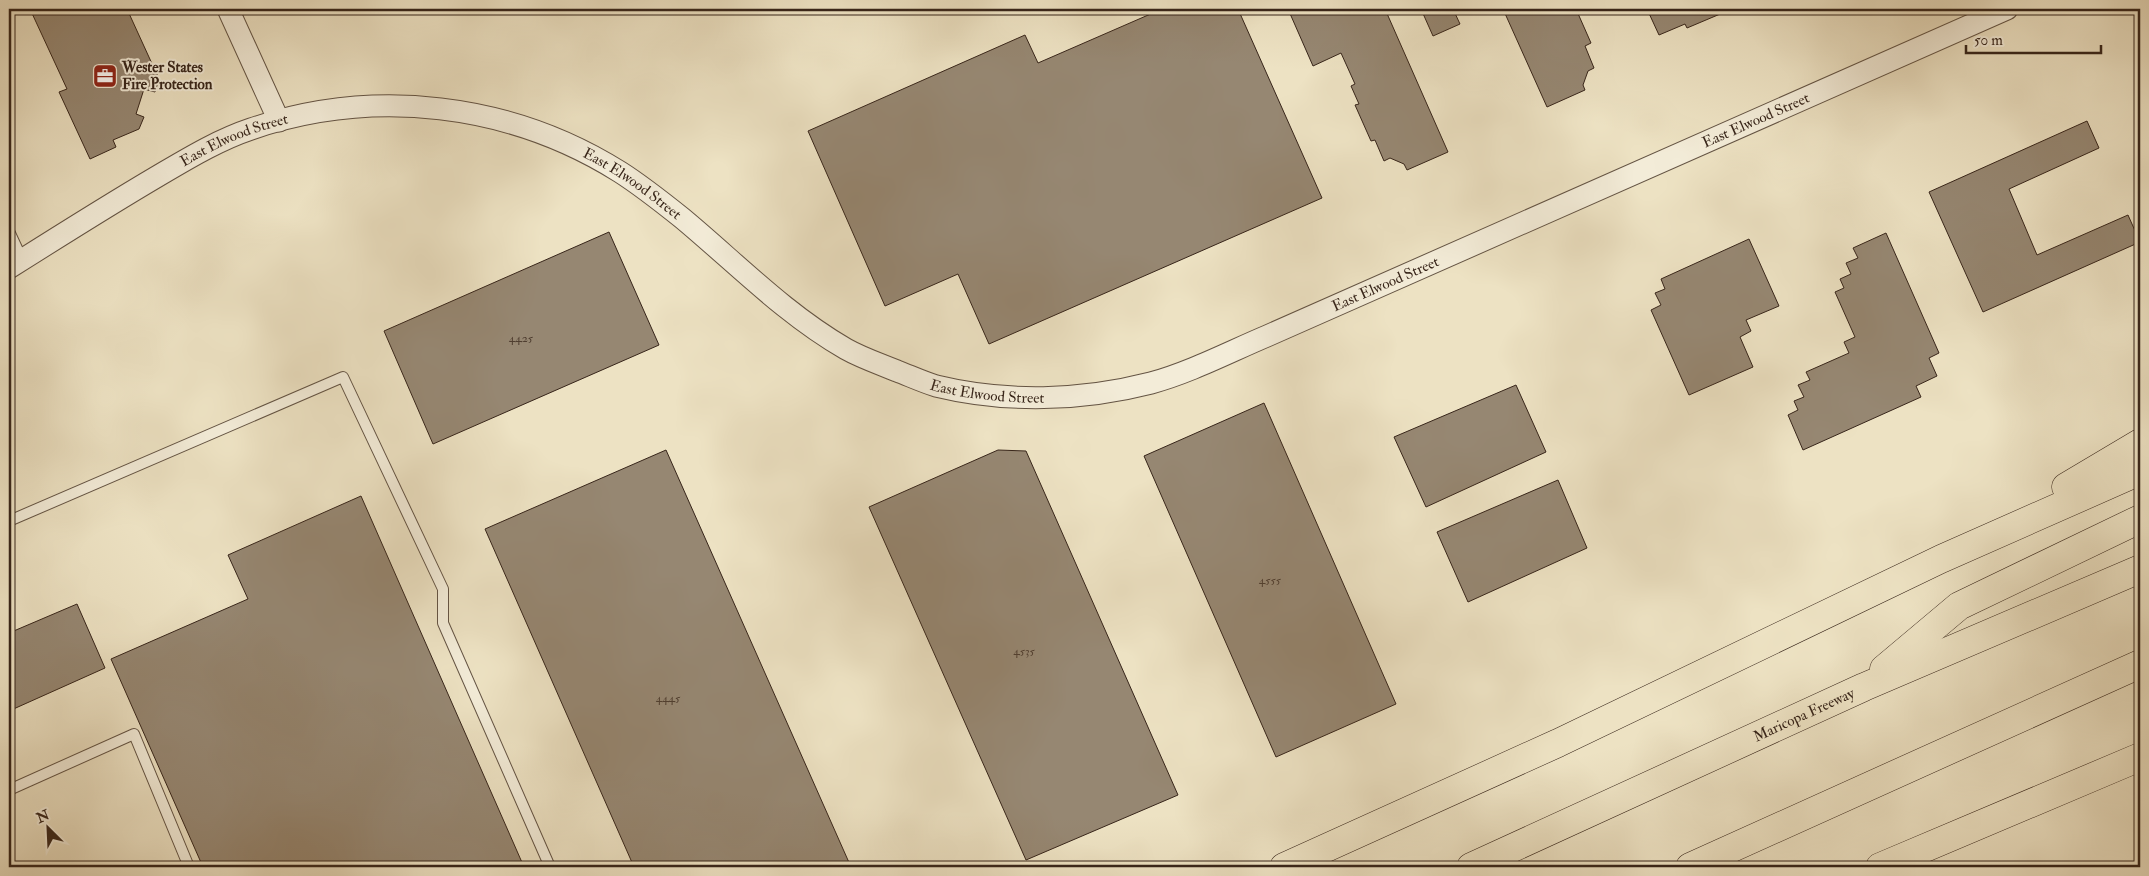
<svg xmlns="http://www.w3.org/2000/svg" width="2149" height="876" viewBox="0 0 2149 876" font-family="'IM FELL Double Pica',serif">
  <style>
    .building { fill: #968772; stroke: #37251a }
    .lines { fill: none; stroke-linecap: round; stroke-linejoin: round }
    .lane-casing { stroke: #645444; stroke-width: 12 }
    .street-casing { stroke: #645444; stroke-width: 23 }
    .highway-casing { stroke: #37251a; stroke-width: 29 }
    .lane { stroke: #f3ecd8; stroke-width: 10 }
    .street { stroke: #f3ecd8; stroke-width: 21 }
    .highway { stroke: #ede2c3; stroke-width: 28 }
    .labels { text-anchor: middle; stroke-width: 4; stroke-linejoin: round; paint-order: stroke }
    .number-label { font-size: 12px; fill: #4f3e30 }
    .poi-label { font-size: 15px; font-weight: bold; fill: #37251a; stroke: #f3ecd8; text-anchor: start }
    .street-label { font-size: 15px; fill: #37251a; stroke: #f3ecd8 }
  </style>
  <rect width="100%" height="100%" fill="#ede2c3"/>
  <filter id="stains"><feTurbulence type="fractalNoise" baseFrequency=".004" numOctaves="4"/><feColorMatrix values="0 0 0 0 .2 0 0 0 0 .09 0 0 0 0 .02 0 0 0 .5 -.17"/></filter>
  <radialGradient id="worn" r=".72"><stop offset=".6" stop-color="#630" stop-opacity="0"/><stop offset="1" stop-color="#630" stop-opacity=".3"/></radialGradient>
  <!-- building -->
  <g class="building">
    <polygon points="30,9 127,9 159,79 155,92 144,89 136,114 144,117 139,129 113,140 116,147 90,159 59,92 67,89"/>
    <polygon points="1162,9 1238,9 1322,198 989,344 958,274 885,306 808,131 1025,35 1038,63"/>
    <polygon points="1288,9 1385,9 1448,152 1407,170 1404,164 1390,158 1384,161 1375,140 1371,141 1355,105 1359,104 1351,86 1355,84 1341,53 1313,66"/>
    <polygon points="1421,9 1453,9 1460,24 1433,36"/>
    <polygon points="1503,9 1576,9 1591,43 1585,46 1594,68 1588,71 1583,85 1585,90 1547,107"/>
    <polygon points="1647,9 1732,9 1687,28 1685,24 1659,35"/>
    <polygon points="2087,121 2099,148 2009,189 2037,255 2128,215 2140,242 1983,312 1929,192"/>
    <polygon points="609,232 659,345 433,444 384,331"/>
    <polygon points="1886,233 1939,353 1929,358 1937,376 1916,386 1921,397 1803,450 1788,415 1798,410 1794,401 1804,397 1798,385 1810,380 1806,372 1849,353 1844,342 1855,337 1835,292 1844,288 1840,279 1851,274 1846,263 1858,258 1853,248"/>
    <polygon points="1749,239 1779,306 1746,320 1751,331 1740,337 1753,367 1689,395 1651,310 1661,305 1655,293 1665,289 1661,279"/>
    <polygon points="1516,385 1546,452 1426,507 1394,437"/>
    <polygon points="1264,403 1396,704 1276,757 1144,456"/>
    <polygon points="666,450 851,867 634,867 485,529"/>
    <polygon points="998,450 1026,451 1178,795 1026,860 869,507"/>
    <polygon points="1558,480 1587,548 1468,602 1437,532"/>
    <polygon points="361,496 524,867 203,867 111,659 248,599 228,555"/>
    <polygon points="77,604 105,668 9,711 9,633"/>
  </g>
  <g class="lines">
    <defs>
      <g id="lane">
        <polyline points="9,231 22,259"/>
        <polyline points="9,521 343,377 443,589 443,623 550,867"/>
        <polyline points="9,790 134,734 189,867"/>
      </g>
      <g id="street">
        <polyline points="228,9 279,121"/>
        <path id="s1" d="M9,268C58,237 107,206 158,176C187,159 218,140 251,129C374,87 510,103 620,172C642,186 662,202 682,218C735,262 785,314 846,349C862,358 880,364 897,371C910,376 923,382 936,386C1006,403 1081,401 1151,383C1191,372 1229,352 1267,336L2007,9"/>
      </g>
      <g id="highway">
        <polyline points="2066,487 2140,443"/>
        <polyline points="1884,669 1959,606 2140,519"/>
        <polyline points="1284,867 1558,743 1941,559 2140,471"/>
        <path id="s2" d="M1471,867L1864,687L2140,569"/>
        <polyline points="1690,867 2140,664"/>
        <polyline points="1880,867 2140,757"/>
      </g>
    </defs>
    <!-- lane casing -->
    <use href="#lane" class="lane-casing"/>
    <!-- street casing -->
    <use href="#street" class="street-casing"/>
    <!-- highway casing -->
    <use href="#highway" class="highway-casing"/>
    <!-- lane -->
    <use href="#lane" class="lane"/>
    <!-- street -->
    <use href="#street" class="street"/>
    <!-- highway -->
    <use href="#highway" class="highway"/>
  </g>
  <!-- icons -->
  <defs>
    <symbol id="office-square" viewBox="-11 -11 22 22"><rect x="-9" y="-9" width="18" height="18" rx="4" fill="#8f2418" stroke="#f3ecd8"/><path d="M-6-3h4V-5.5h4V-3h4V5H-6ZM-1-4.5V-3h2v-1.5ZM-6 0V1H6V0Z" fill="#fff"/></symbol>
  </defs>
  <g fill-rule="evenodd">
    <use href="#office-square" x="91" y="62" width="28" height="28"/>
  </g>
  <g class="labels">
    <!-- number labels -->
    <g class="number-label">
      <text x="521" y="342">4425</text>
      <text x="1270" y="584">4555</text>
      <text x="1024" y="655">4535</text>
      <text x="668" y="702">4445</text>
    </g>
    <!-- poi labels -->
    <g class="poi-label">
      <text x="122" y="72">Wester States<tspan x="122" dy="17">Fire Protection</tspan></text>
    </g>
    <!-- street labels -->
    <g class="street-label">
      <text dy="5" stroke="none"><textPath href="#s1" startOffset="1925">East Elwood Street</textPath></text>
      <text dy="5" stroke="none"><textPath href="#s1" startOffset="260">East Elwood Street</textPath></text>
      <text dy="5" stroke="none"><textPath href="#s1" startOffset="680">East Elwood Street</textPath></text>
      <text dy="5" stroke="none"><textPath href="#s1" startOffset="1520">East Elwood Street</textPath></text>
      <text dy="5" stroke="none"><textPath href="#s1" startOffset="1100">East Elwood Street</textPath></text>
      <text dy="5" stroke="none"><textPath href="#s2" startOffset="366">Maricopa Freeway</textPath></text>
    </g>
  </g>
  <!-- margin -->
  <rect width="2149" height="876" fill="none" stroke="#ede2c3" stroke-width="30"/>
  <rect x="10" y="10" width="2129" height="856" fill="none" stroke="#37251a" stroke-width="2.5"/>
  <rect x="15" y="15" width="2119" height="846" fill="none" stroke="#37251a"/>
  <!-- north arrow -->
  <g transform="translate(48 828) rotate(336)" stroke="#f3ecd8" stroke-width="4" paint-order="stroke">
  <path d="M0-4L9 19L0 12L-9 19Z" fill="#37251a"/>
  <text y="-8" font-size="14" font-weight="bold" text-anchor="middle" fill="#37251a">N</text>
  </g>
  <!-- scale -->
  <path d="M1966 45v8h135v-8" fill="none" stroke="#37251a" stroke-width="2.5"/>
  <text x="1974" y="45" font-size="15" fill="#37251a" stroke="#f3ecd8" stroke-width="4" paint-order="stroke">50 m</text>
  <rect width="100%" height="100%" filter="url(#stains)"/>
  <rect width="100%" height="100%" fill="url(#worn)"/>
</svg>
